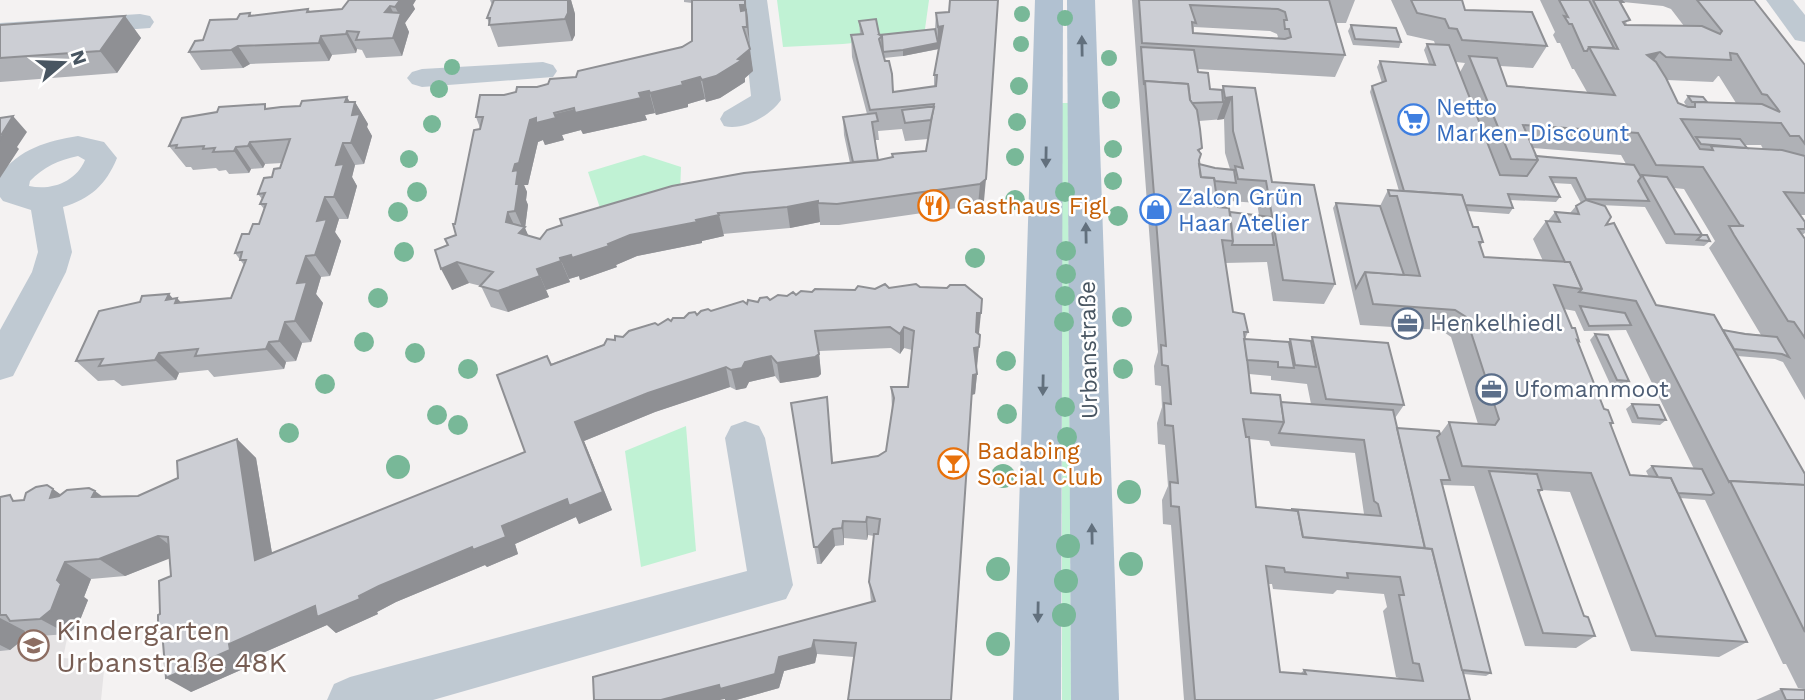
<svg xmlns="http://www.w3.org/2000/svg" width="1805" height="700" viewBox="0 0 1805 700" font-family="'Work Sans',sans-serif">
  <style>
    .education { fill: #e5e3e4 }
    .green { fill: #c0f2d4 }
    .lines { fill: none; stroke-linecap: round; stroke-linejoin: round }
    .minor { fill: #bfc9d2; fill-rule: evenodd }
    .major { fill: #b1c1d1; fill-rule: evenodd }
    .tree { fill: #78b898 }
    .wall { fill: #afb1b6; fill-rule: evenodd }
    .shaded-wall { fill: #8f9094 }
    .building { fill: #ccced4; stroke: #8f9094; stroke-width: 2; fill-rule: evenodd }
    .oneway { fill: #62707d }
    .labels { text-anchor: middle; stroke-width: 5; stroke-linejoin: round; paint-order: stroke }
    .shop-label { font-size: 23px; fill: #366cbe; stroke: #fff; text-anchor: start }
    .food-label { font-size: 23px; fill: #c56008; stroke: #fff; text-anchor: start }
    .service-label { font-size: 23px; fill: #4e5e75; stroke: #fff; text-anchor: start }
    .street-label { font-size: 23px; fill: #485561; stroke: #fff }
    .near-education-label { font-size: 28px; fill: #785e54; stroke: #fff; text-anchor: start }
  </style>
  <rect width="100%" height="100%" fill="#f4f2f2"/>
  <!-- education -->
  <polygon class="education" points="91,579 84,596 88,600 78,625 68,634 63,658 105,661 101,700 0,700 0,595"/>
  <!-- green -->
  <g class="green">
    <polygon points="777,0 929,0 924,36 843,44 783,47"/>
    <polygon points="1062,103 1068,103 1071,700 1062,700"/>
    <polygon points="644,155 681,167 680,193 602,214 588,172"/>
    <polygon points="686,426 696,551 641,567 625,451"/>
  </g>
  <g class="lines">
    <!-- minor -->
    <g class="minor">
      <path d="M741,0H767L781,100C770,116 743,131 724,126L720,119L724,112L751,96Z"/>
      <polygon points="1766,0 1793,0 1805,15 1805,42 1795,40"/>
      <polygon points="140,14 150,16 154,22 150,28 0,39 0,23"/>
      <polygon points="543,62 553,65 557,71 553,77 422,87 412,84 407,78 412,72 422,69"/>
      <path d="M78,136L104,142L117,158C106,185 90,199 63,207L72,252L66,272L13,376L0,380V330L32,272L38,252L31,210L3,201L0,197V175C19,149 47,141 78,136ZM78,156L85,160C76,182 51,191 29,186L30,181C44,167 58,160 78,156Z"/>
      <polygon points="745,421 759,426 765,438 793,585 786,599 433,700 327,700 334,684 350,677 747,571 725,438 731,426"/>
    </g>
    <!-- major -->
    <g class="major">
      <polygon points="1035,0 1063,0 1061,700 1013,700"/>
      <polygon points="1067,0 1095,0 1119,700 1071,700"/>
    </g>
  </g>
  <!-- trees -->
  <g class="tree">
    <circle cx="1022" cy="14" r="8"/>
    <circle cx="1065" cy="18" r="8"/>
    <circle cx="1021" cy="44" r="8"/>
    <circle cx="1109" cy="58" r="8"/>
    <circle cx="452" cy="67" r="8"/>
    <circle cx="1019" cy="86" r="9"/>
    <circle cx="439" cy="89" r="9"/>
    <circle cx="1111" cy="100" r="9"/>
    <circle cx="1017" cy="122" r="9"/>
    <circle cx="432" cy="124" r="9"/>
    <circle cx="1113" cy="149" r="9"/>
    <circle cx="1015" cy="157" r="9"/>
    <circle cx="409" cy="159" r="9"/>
    <circle cx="1113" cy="181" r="9"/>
    <circle cx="417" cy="192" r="10"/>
    <circle cx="1065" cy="192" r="10"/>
    <circle cx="1015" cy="200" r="10"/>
    <circle cx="398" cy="212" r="10"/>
    <circle cx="1118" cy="216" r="10"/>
    <circle cx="1066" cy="251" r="10"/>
    <circle cx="404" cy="252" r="10"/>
    <circle cx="975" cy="258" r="10"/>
    <circle cx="1066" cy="274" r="10"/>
    <circle cx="1065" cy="296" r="10"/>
    <circle cx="378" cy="298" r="10"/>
    <circle cx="1122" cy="317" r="10"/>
    <circle cx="1064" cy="322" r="10"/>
    <circle cx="364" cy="342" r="10"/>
    <circle cx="415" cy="353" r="10"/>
    <circle cx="1006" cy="361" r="10"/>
    <circle cx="468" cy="369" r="10"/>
    <circle cx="1123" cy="369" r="10"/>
    <circle cx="325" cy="384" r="10"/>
    <circle cx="1065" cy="407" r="10"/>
    <circle cx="1007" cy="414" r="10"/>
    <circle cx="437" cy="415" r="10"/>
    <circle cx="458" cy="425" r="10"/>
    <circle cx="289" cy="433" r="10"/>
    <circle cx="1067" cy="437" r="10"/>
    <circle cx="398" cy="467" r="12"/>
    <circle cx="1003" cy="476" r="12"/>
    <circle cx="1129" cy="492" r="12"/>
    <circle cx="1068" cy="546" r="12"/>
    <circle cx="1131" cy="564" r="12"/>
    <circle cx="998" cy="569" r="12"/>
    <circle cx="1066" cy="581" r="12"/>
    <circle cx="1064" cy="615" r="12"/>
    <circle cx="998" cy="644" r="12"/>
  </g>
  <!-- wall -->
  <g class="wall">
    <polygon points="490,0 571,0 575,14 575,35 572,41 498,47 487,18 492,5"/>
    <path d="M684,0H746L749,49L753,71L745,78V82L720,98L706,102L705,99L688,104V107L656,115L655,113L645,115L647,120L583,134L581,130L562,135L564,140L545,145L543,140L538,142L528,185H524L527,192L526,200L528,205L525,228L528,236L540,239L850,163L844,135L843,117L867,114L852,57L851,35L860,34L859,21L880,35L935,29L936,13L949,12L984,201L978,205L839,225H820V222L790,228L723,234L724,236L702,241V243L637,256L616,265L617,267L580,280L579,276L569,279L570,282L546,290L549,297L508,312L491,307L481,286L469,283L452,290L448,245L456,235L455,224L480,128L476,117L504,95L576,77L682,47L692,41V3L684,2ZM939,49L934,75V87L893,92L884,58L903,56ZM902,129L905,141L928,139L926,151L892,154V157L878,160L875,140H879L878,131Z"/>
    <path d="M1132,0H1355L1346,23H1336L1345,55L1335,77L1197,69L1198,72L1210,89L1222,90L1223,86L1255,88L1272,182L1335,284L1324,304L1273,301L1267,262L1225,263L1233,312L1248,332L1245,339L1289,342L1290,339L1311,341L1312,337L1404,405L1395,418L1397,428L1440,434L1449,422L1478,424L1451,337L1441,330L1360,325L1333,208L1336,203L1380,206L1388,190L1399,191L1370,92L1372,86L1382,83L1377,67L1380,61L1429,64L1424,50L1427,44H1435L1434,41L1407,35L1391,0H1462L1465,10L1547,46L1533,68L1500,66L1507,86L1587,92L1574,69H1572L1560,43H1557L1553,35L1555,32L1540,0H1754L1805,65V215H1800L1805,222V233L1802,235L1805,239V400L1783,362L1775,359L1737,356L1797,461L1805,473V690L1804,689L1798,688L1786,664H1783L1705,500L1680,498L1747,642L1719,657L1631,651L1570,492L1542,490L1539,493L1584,616L1595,636L1576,648L1525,646L1474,486L1442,485L1491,673L1486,676L1463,674L1470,700H1184L1171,525L1163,524L1162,500L1168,486L1165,445L1158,444L1157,423L1162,407L1161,386L1155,385L1154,366L1158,352ZM1623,2L1663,6L1671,9L1684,26L1627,25L1621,4ZM1194,27L1270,31L1277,34L1278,37L1277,38L1193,33ZM1456,62L1465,63L1460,72ZM1718,76H1719L1736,103L1707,102L1688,96L1684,102L1687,107L1678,103L1667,80L1713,82ZM1224,119L1225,153L1230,169L1215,168L1199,164L1200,153L1199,121ZM1745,145H1761L1763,149L1747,148ZM1533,148L1621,155L1626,164L1536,156ZM1553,183L1571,184L1581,203L1576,206L1570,213L1555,212L1548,221H1546L1533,239L1543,261L1484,257L1480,246L1483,242L1473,227L1467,211L1509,214L1513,208L1510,200L1556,202L1560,197ZM1674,188L1684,189L1715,241L1709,248L1761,335L1722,330L1656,305L1606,225L1600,205L1645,207L1666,244L1704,246L1710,241L1702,235ZM1217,200L1257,203L1259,215L1230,212L1218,207ZM1564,309L1575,311L1584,331L1626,330L1694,469L1652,466L1646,471L1649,477L1630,475L1611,426L1613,423L1604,409L1578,343L1579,341L1572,328ZM1249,374L1271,376V380L1307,384L1311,404L1281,402L1251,393ZM1249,439L1269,441L1271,446L1355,453L1364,514L1366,515L1256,507ZM1268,584H1272L1273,589L1333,594L1337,590L1384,594L1387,607L1383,611L1396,677L1402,679L1304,670L1301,673L1280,672Z"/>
    <polygon points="413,5 415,9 405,23 409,32 402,56 366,58 362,50 357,49 356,53 332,55 329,61 250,64 243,68 201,70 189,52 203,40 237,19 250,13 252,16 308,9 310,11"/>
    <polygon points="125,16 141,38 117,73 0,82 0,25"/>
    <polygon points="1351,25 1401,42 1399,48 1353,45 1348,31"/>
    <polygon points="347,97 350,102 355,102 368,124 367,127 372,136 364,164 355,165 352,177 357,186 348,219 339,219 335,232 341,241 330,276 321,277 316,294 323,303 311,342 302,343 296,361 286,362 284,369 214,377 208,370 179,373 176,380 122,386 114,380 98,381 76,361 140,302 169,294 173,299 177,298 181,303 231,298 244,265 235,253 249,234 259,224 264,209 260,204 262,199 258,194 280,168 282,163 265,164 263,168 251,169 249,173 229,174 226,170 219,171 216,168 193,170 191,167 186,167 169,146 268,108 300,106"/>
    <polygon points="889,288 979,333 978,333 977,367 976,368 977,374 975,394 971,395 854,657 817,654 815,663 784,671 779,688 736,700 725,700 725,699 871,602 869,582 874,536 868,535 867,540 844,538 844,545 835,546 821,564 817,564 791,403 827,397 833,463 878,456 886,451 892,409 891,387 908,387 912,350 904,348 900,354 891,348 819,351 821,374 818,377 780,383 775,376 749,382 746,388 736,390 730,387 655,412 584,441 612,510 579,524 576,517 515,544 518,554 487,567 485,565 396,602 377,612 378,614 336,633 327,625 251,658 252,665 191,692 163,635 160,614 171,576 169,558 125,576 91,579 84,597 88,600 78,625 68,634 39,636 28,631 25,631 21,641 10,650 0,651 0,497 18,501 24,500 47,485 61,495 102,497 138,496 178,478 237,439 256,458 272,553 525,452 547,356 551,364 615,340 658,325 747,304 812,292"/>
    <polygon points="1595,334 1629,381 1623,386 1611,386 1590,340"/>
    <polygon points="1632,404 1666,420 1660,425 1632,423 1626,409"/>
    <polygon points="1781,689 1786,700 1756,700"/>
  </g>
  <!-- shaded-wall -->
  <g class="shaded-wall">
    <polygon points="400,0 416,0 413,5 415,9 405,23 409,32 402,56 393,38 385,12 390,6 398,22 400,16 395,7"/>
    <polygon points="563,0 571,0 575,14 575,35 572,41 565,19"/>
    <polygon points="745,0 748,18 750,49 747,27 744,27 740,5"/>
    <polygon points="125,16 141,38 117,73 100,51"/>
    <polygon points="943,26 943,48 938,49 938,27"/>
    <polygon points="347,31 357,49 356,53 346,34"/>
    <polygon points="321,36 332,55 329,61 319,43"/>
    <polygon points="938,43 938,49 903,56 903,50"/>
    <polygon points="238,46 250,64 243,68 231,50"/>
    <polygon points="750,49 753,71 745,78 745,82 720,98 706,102 702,80 738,59"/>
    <polygon points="1660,52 1644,74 1647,55"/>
    <polygon points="700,77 705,99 688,104 688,107 656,115 650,93"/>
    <polygon points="649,91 655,113 645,115 647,120 583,134 581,130 562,135 564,140 545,145 543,140 538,142 528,185 524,185 527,192 526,200 528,205 525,228 534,248 519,233 523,229 515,211 513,171 530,120"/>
    <polygon points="347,97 353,109 355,102 368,124 367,127 372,136 364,164 351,143 345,102"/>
    <polygon points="1232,97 1224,119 1217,120 1225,98"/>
    <polygon points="13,116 27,132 17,147 19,149 0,178 0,140 2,134"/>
    <polygon points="250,142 265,164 263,168 248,146"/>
    <polygon points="343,143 355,165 352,177 357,186 348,219 334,197 336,165"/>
    <polygon points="236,147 251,169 249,173 234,151"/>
    <polygon points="986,179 984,201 978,205 980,184"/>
    <polygon points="325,197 339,219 335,232 341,241 330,276 315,255 317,221"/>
    <polygon points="818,201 820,222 790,228 787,207"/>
    <polygon points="508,212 518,233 506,222"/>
    <polygon points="719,215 724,236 702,241 702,243 637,256 616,265 617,267 580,280 579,276 569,279 560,258 608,244 630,235"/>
    <polygon points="306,256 321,277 316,294 323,303 311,342 295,321 297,283"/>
    <polygon points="561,261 570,282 546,290 537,269"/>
    <polygon points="457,262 469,283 452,290 441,269"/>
    <polygon points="540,276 549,297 508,312 498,291"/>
    <polygon points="169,294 175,301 177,298 196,319 166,300"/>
    <polygon points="977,313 981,313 979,333 975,334"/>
    <polygon points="285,322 302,343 296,361 279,341"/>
    <polygon points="904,327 904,348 900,354 900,334"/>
    <polygon points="269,342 286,362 284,369 266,349"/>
    <polygon points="979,347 977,367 972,368 974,348"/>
    <polygon points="159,353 179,373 176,380 155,360"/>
    <polygon points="819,354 821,374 818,377 780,383 777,363"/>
    <polygon points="771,356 775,376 749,382 746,388 736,390 731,370 745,362"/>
    <polygon points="726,367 730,387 655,412 584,441 612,510 579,524 576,517 515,544 518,554 487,567 485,565 396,602 377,612 378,614 336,633 327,625 251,658 252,665 191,692 166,678 229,644 315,606 359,596 502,526 575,422 648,393"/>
    <polygon points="977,374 975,394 971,395 973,375"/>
    <polygon points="237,439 256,458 276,577 255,560"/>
    <polygon points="53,489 78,507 50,498"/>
    <polygon points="95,491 119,509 92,497"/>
    <polygon points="867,517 868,535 867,540 866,522"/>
    <polygon points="843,521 844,538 844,545 842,528"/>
    <polygon points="833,529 835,546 821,564 818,547"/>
    <polygon points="158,536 181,554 125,576 99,559"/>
    <polygon points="65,562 91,579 84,597 88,600 78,625 68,634 40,619"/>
    <polygon points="0,618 25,631 21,641 10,650 0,645"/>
    <polygon points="814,640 817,654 815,663 784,671 779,688 736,700 725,700 725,699 720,700 661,700 779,657"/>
  </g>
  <!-- building -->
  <g class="building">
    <polygon points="349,0 400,0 395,7 390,6 385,12 401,13 393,38 356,40 359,32 347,31 346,34 321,36 319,43 238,46 231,50 189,52 195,41 203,40 210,20 237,19 240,14 250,13 249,16 308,9 307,12 342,9"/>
    <polygon points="494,0 568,0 568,13 565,19 489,25 490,18 487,18"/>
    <polygon points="692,0 745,0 745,5 740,5 741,11 746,10 747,27 743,27 750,49 738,59 742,60 716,76 702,80 700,77 682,82 683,85 650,93 649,91 639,93 641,98 575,113 574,108 554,113 556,118 536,123 536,118 530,120 519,163 515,164 513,171 518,170 516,184 519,184 515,211 508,212 506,222 525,227 519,233 540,239 547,230 562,225 560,219 672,186 744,173 879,160 893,157 892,154 926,151 934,104 870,110 851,35 863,34 859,21 876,19 879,34 882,36 879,39 885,61 889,61 892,74 893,92 936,86 937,75 934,75 943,26 938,27 936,13 949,12 950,0 998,0 986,179 980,184 837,204 818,203 818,201 787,207 718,213 719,215 696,220 697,222 630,235 608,244 609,246 572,258 571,255 560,258 561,261 537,269 540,276 498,291 480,286 493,272 457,262 441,269 435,250 448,245 445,239 456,235 453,224 455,224 474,130 480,129 483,117 476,117 480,95 504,95 516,92 517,87 537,87 548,84 550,79 576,77 578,71 682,47 692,41"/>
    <path d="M1139,0H1329L1345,55L1142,43ZM1190,5L1278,9L1285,12L1287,20H1284L1285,29H1289L1291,37L1285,39L1193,33L1192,22L1196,23Z"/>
    <polygon points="1411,0 1462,0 1465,10 1532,12 1547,46 1462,40 1457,29 1449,28 1445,19 1417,13"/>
    <polygon points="1559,0 1589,0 1614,48 1589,47 1587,51 1584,51 1572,24 1569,24 1564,16 1568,17"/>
    <path d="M1593,0H1621L1623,2H1620L1630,20L1623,22L1625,25L1702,26L1720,34L1722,31L1697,0H1754L1805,65V144L1799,136H1790L1781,123L1681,119L1700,149L1713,150L1711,146L1782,150L1805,156V193L1784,192L1805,222V229H1798L1805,239V338L1794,322L1788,321L1734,235L1729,226H1744L1740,225L1703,167L1656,165L1638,133L1523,125L1538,160L1511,159L1469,56L1497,58L1507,86L1615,95L1589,47L1618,49ZM1660,52L1666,57L1731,60L1730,53L1737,54L1762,94L1767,95L1780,112L1762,104L1695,102V107H1688L1678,103L1666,78L1656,62L1647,55Z"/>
    <polygon points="125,16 100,51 0,58 0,25"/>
    <polygon points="1351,25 1396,28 1401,42 1355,39"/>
    <polygon points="935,29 938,43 903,50 883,52 882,36 880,35"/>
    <polygon points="1427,44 1449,45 1500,175 1527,176 1538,160 1536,156 1634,165 1641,177 1638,181 1649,201 1586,199 1576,178 1550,177 1560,197 1508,194 1513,208 1465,205 1462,195 1404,191 1372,86 1386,81 1380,61 1435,65"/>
    <polygon points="1141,47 1194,50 1198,72 1208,73 1210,89 1222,90 1223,102 1192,103 1190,100 1188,84 1145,81 1144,85"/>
    <path d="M1145,81L1188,84L1190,100L1197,110L1200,129L1202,148L1198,150L1201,154L1199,160L1201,177L1214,178L1218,207L1229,208L1233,241L1222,240L1233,312L1244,314L1248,332H1244L1251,393L1280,395L1284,422L1243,419L1246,437H1249L1256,507L1298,511L1303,537L1432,549L1470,700H1195L1179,507L1171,506L1170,482L1178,483L1173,426L1165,425L1164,403L1171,404L1168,366L1162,365L1161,345L1166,346ZM1266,566L1284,568L1285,572L1348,578L1347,573L1400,577L1404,595H1399L1413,663L1419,664L1423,681L1304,670L1306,674L1280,672Z"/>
    <polygon points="1223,86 1255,88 1272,182 1314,185 1335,284 1283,280 1266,181 1238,179 1235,166 1243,168 1233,131 1232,97 1225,98"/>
    <polygon points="1688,96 1703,97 1707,102 1692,102"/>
    <polygon points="347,97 345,102 355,102 352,115 360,114 351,143 343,143 336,165 344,164 334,197 325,197 317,221 327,219 315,255 306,256 297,283 307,282 295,321 285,322 279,341 269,342 266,349 195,356 198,349 159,353 155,360 99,366 103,359 76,361 99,311 140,302 142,296 169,294 166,300 177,298 175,303 231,298 246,260 240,260 242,252 235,253 242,234 249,234 253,224 259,224 266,204 260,204 265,193 258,194 264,178 272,177 274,169 280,168 290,139 250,142 248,146 236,147 234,151 213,152 215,148 203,149 204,146 176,148 177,145 169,146 182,118 217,112 219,107 265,104 265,109 281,107 300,106 302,101"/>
    <polygon points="928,107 934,107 931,120 905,123 902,110"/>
    <polygon points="876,113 878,121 872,122 878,160 853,162 843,117"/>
    <polygon points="13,116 2,134 4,133 0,140 0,118"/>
    <polygon points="1696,137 1740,139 1747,148 1701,144"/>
    <polygon points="1199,164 1215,168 1234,170 1236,183 1215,181 1214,178 1201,177"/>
    <polygon points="1642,175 1667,177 1702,235 1675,234"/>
    <polygon points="1388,190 1462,195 1473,227 1478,227 1483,242 1479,242 1484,257 1570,262 1582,289 1554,285 1572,328 1575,328 1579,341 1577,340 1604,409 1608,410 1613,423 1610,423 1630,475 1671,478 1747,642 1656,636 1591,473 1462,466 1449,422 1495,425 1499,419 1466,317 1455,310 1373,304 1365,272 1420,276 1397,196 1390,196"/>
    <polygon points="1586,200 1605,206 1611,217 1606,225 1614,223 1656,305 1714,315 1805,474 1805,485 1730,481 1729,482 1636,301 1579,292 1582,289 1570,262 1565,262 1546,221 1560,222 1555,212 1579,214 1576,206"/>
    <polygon points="1336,203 1380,206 1404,275 1365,272 1356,288"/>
    <polygon points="1230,212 1270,217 1274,245 1232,245 1233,241"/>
    <polygon points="1702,235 1707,235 1710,241 1697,240"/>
    <polygon points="885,284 889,288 916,284 920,287 947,288 950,285 965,285 982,299 981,313 977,313 976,332 980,335 979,347 974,348 977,374 973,375 951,700 848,700 856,643 814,640 812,648 779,657 775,674 720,689 719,685 661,700 594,700 593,677 875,601 869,582 874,534 878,534 880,519 867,517 866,522 843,521 842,528 833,529 818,547 814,547 791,403 827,397 832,463 878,456 886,451 894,398 891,387 908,387 914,331 904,327 900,334 890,327 815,331 819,354 815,357 777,363 771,356 745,362 742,368 731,370 726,367 648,393 575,422 603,492 569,506 567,499 502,526 506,537 473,550 472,547 379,586 359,596 360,599 317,617 315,606 229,644 230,650 166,678 162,631 158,632 158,615 160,614 159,581 171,576 168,537 158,536 99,559 65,562 57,580 61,584 51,610 40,619 10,621 6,615 0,615 0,497 10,495 13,501 24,500 26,493 36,487 47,485 53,489 50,498 59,496 67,490 89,488 95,491 92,497 138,496 178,478 177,461 237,439 255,560 525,452 497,375 547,356 551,365 604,345 607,339 615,340 615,336 623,337 629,331 655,323 658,325 668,319 671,321 673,318 684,318 689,313 695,312 697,315 701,311 708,309 711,311 743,301 747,304 748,300 758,302 760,298 767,297 770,300 778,295 787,296 793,292 796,295 801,291 812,292 815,289 855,290 858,286 875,289"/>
    <polygon points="1580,306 1625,313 1631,325 1589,326"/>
    <polygon points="1723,330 1745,334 1777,337 1789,357 1782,354 1734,349"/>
    <polygon points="1595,334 1608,335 1629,381 1617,380"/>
    <polygon points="1312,337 1388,343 1404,405 1326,399"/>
    <polygon points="1244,339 1289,342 1294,368 1278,367 1278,362 1247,360"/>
    <polygon points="1290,339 1311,341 1316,367 1295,365"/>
    <polygon points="1281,402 1393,410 1425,548 1303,537 1298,511 1291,509 1381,516 1378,504 1374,501 1364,440 1279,433 1284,422"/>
    <polygon points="1632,404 1659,405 1666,420 1638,418"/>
    <polygon points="1397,428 1439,431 1440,434 1437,437 1450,480 1441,480 1491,673 1462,670 1432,549 1425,548"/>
    <polygon points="1652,466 1702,469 1714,493 1711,495 1678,493 1671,478 1658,477"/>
    <polygon points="1489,471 1537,474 1542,490 1538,490 1584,616 1588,617 1595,636 1543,633"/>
    <polygon points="1730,481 1805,485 1805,632"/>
    <polygon points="1781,689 1805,690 1805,700 1786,700"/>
  </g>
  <!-- one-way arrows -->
  <defs><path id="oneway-solid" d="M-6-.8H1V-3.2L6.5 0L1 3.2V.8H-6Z" transform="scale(1.75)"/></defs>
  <g class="oneway">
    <use href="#oneway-solid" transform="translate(1082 46) rotate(-91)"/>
    <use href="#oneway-solid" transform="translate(1046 157) rotate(91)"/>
    <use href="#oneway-solid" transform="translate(1086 233) rotate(-91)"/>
    <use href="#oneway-solid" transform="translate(1043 385) rotate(91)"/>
    <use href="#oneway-solid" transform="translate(1092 534) rotate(-91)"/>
    <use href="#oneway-solid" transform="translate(1038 612) rotate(91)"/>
  </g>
  <!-- icons -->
  <defs>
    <symbol id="supermarket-ring" viewBox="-11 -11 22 22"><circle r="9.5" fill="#fff" stroke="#3f7fe0" stroke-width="1.5"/><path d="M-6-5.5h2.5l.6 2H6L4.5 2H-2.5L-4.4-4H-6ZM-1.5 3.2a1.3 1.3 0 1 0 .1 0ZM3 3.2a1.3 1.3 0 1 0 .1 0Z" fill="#3f7fe0"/></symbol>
    <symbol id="restaurant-ring" viewBox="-11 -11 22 22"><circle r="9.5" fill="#fff" stroke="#e8710a" stroke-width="1.5"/><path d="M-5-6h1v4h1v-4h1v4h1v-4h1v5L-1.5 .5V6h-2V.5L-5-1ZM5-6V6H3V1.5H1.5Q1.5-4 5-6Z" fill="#e8710a"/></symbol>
    <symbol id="shop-ring" viewBox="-11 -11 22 22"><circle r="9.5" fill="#fff" stroke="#3f7fe0" stroke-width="1.5"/><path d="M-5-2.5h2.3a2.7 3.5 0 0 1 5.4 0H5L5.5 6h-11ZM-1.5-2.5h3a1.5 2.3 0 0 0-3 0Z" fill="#3f7fe0"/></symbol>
    <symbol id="office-ring" viewBox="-11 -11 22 22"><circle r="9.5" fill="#fff" stroke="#5c6f8a" stroke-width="1.5"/><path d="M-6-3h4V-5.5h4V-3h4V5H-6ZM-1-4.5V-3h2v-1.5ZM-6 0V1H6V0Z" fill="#5c6f8a"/></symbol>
    <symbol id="bar-ring" viewBox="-11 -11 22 22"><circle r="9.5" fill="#fff" stroke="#e8710a" stroke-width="1.5"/><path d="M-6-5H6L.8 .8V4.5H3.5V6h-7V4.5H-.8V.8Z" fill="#e8710a"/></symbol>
    <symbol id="school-ring" viewBox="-11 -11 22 22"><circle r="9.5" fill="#fff" stroke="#8d6e63" stroke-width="1.5"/><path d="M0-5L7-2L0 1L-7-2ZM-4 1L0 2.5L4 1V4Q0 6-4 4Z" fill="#8d6e63"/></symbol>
  </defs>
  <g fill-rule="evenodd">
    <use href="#supermarket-ring" x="1396" y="102" width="35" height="35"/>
    <use href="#restaurant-ring" x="916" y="188" width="35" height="35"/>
    <use href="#shop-ring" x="1138" y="192" width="35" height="35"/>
    <use href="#office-ring" x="1390" y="306" width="35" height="35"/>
    <use href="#office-ring" x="1474" y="372" width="35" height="35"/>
    <use href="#bar-ring" x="936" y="446" width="35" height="35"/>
    <use href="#school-ring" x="16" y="628" width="35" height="35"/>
  </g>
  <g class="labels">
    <!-- shop labels -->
    <g class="shop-label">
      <text x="1436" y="115">Netto<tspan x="1436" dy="26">Marken-Discount</tspan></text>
      <text x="1178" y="205">Zalon Grün<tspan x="1178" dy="26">Haar Atelier</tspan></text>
    </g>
    <!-- food labels -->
    <g class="food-label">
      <text x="956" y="214">Gasthaus Figl</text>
      <text x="977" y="459">Badabing<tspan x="977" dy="26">Social Club</tspan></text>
    </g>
    <!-- service labels -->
    <g class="service-label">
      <text x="1430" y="331">Henkelhiedl</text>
      <text x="1514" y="397">Ufomammoot</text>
    </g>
    <!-- street labels -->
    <g class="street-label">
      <text transform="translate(1088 350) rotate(-91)" y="8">Urbanstraße</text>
    </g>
    <!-- near-education labels -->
    <g class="near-education-label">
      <text x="56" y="640">Kindergarten<tspan x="56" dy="32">Urbanstraße 48K</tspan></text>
    </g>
  </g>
  <!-- north arrow -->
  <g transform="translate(63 63) rotate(71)" stroke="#ffffff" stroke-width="5" paint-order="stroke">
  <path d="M0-5L12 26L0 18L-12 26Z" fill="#485561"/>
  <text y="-10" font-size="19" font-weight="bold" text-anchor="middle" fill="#485561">N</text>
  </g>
</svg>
